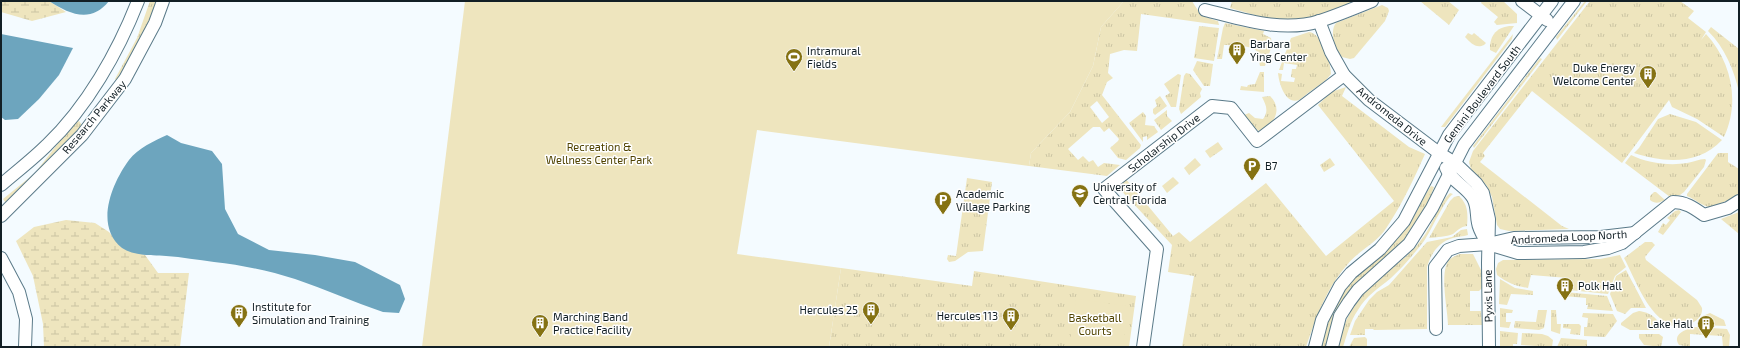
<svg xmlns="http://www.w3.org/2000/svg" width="1740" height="348" viewBox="0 0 1740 348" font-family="'Exo 2',sans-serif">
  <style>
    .grass { fill: url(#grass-tufts); fill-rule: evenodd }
    .wetland { fill: url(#wetland-marsh) }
    .green { fill: #eee5be }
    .water { fill: #6da5be }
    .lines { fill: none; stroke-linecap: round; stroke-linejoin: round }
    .minor-casing { stroke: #5a7a89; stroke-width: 14 }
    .minor { stroke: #fff; stroke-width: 12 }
    .labels { text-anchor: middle; stroke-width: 3; stroke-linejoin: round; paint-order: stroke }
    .poi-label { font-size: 11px; fill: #121f25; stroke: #fff; text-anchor: start }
    .street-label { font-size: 11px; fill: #121f25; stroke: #fff }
    .park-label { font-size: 11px; fill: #504300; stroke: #fff }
  </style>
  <defs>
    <pattern id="grass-tufts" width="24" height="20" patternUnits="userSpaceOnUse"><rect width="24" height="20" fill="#eee5be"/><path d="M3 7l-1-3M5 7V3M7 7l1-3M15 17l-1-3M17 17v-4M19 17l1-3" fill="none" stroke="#cbc4a3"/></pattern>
    <pattern id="wetland-marsh" width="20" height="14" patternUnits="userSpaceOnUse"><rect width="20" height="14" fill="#eee5be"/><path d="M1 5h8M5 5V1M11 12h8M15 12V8" fill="none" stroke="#cbc4a3"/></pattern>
  </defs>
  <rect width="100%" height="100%" fill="#f4fbff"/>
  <!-- grass -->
  <g class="grass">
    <polygon points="150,1 159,1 140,43 117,81 115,79 137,38"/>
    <path d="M1124,1H1192C1200,14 1202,17 1218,21L1219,25L1141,14L1137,51L1124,50L1110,54L1108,73L1113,78L1107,82L1102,95L1141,145L1140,148L1126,160L1118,158L1110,148L1118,141L1119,139L1109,128L1104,132L1100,127H1093L1068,149L1078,160L1083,156L1089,162L1093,160L1098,167L1104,163L1120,165L1107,176L1029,166L1031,153L1070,112L1093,66L1101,27ZM1097,101L1109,117L1102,123L1090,107Z"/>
    <polygon points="1232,1 1357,1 1305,21 1265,18 1230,8"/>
    <polygon points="1420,1 1448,1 1459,10 1449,25"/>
    <polygon points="1482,1 1503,1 1517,14 1517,23 1497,25 1494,22 1498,17 1481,3"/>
    <polygon points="1585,1 1587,1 1557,40 1556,37"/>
    <path d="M1590,1H1680L1694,11L1688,18L1706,32L1701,40L1706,34C1732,62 1740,103 1724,137L1697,119L1672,107L1669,100L1622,163L1532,91L1483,153L1485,156L1480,162L1562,226L1569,229L1509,231L1500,229L1497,225L1492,197L1487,186L1471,169L1469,162L1473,151Z"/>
    <path d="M1382,5L1388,8L1389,11L1385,21L1354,58L1350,59L1342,57C1335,49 1329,32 1336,23Z"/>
    <path d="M1225,23L1264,31L1263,34L1271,38L1272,45L1265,66H1260C1259,62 1260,56 1258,53C1255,45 1235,46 1228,45H1224L1222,59H1217L1223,28Z"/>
    <polygon points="1199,26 1219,28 1214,61 1194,58"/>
    <path d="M1514,26L1496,53L1490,50C1489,34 1499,25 1514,26Z"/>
    <path d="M1711,27L1739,49V92C1734,70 1725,48 1708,31Z"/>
    <path d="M1309,32C1322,33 1331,63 1331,74C1326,81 1318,86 1311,91C1307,93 1303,98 1299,100C1285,105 1279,83 1278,73L1282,74L1281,81L1294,82L1295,78L1291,77L1292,69H1296L1297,65L1284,63L1283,70H1279L1291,38Z"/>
    <path d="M1468,33L1472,35L1474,33L1486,43L1484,45C1476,49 1471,43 1465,37Z"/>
    <polygon points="1540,58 1542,59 1474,148 1473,146"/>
    <polygon points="1197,61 1213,64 1210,86 1204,86 1193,70"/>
    <polygon points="1260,72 1264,72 1264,92 1240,90 1241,86 1247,87 1248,85 1255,84"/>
    <polygon points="1186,73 1190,74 1202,89 1200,93 1201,97 1181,114 1179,109 1184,76"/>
    <polygon points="1178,74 1181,75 1176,107 1171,107 1165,96 1170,93 1164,84"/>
    <path d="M1346,87L1342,96L1409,147L1425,154C1414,179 1402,204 1387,227C1377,243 1358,251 1347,265C1326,289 1316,318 1306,347H1182L1194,276L1168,272L1172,245L1115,184L1125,178L1173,236L1179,232L1190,242L1266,183L1326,256L1394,201L1318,105L1331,92Z"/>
    <polygon points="1160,96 1167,106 1155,115 1153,113 1153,109 1157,106 1155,100"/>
    <path d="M1270,96C1283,108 1275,126 1259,131L1253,127L1244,115L1249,113L1255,118L1263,119C1269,111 1266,105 1262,97Z"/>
    <polygon points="1167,110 1167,116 1172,121 1161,130 1154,120"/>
    <polygon points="1143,112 1146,116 1145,125 1154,126 1158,132 1147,140 1147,136 1143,137 1143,142 1129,123"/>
    <path d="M1670,114L1696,122L1722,140C1699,165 1664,163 1634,153L1639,148L1658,119Z"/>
    <polygon points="79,121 82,125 69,142 6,203 3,199 35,173 73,124"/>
    <polygon points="1218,142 1223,149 1210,158 1205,151"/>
    <path d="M1718,153H1728V162L1739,169V196L1711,207C1703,207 1695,199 1687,196V194Z"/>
    <path d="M1631,155C1647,163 1669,166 1687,163C1693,162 1699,159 1705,159L1706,160L1704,167L1684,192L1680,195L1670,197L1625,163Z"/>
    <polygon points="1195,158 1201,165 1189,175 1184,168"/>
    <polygon points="1330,158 1335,165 1324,172 1320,165"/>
    <polygon points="1173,177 1179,183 1167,193 1162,186"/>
    <polygon points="967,178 992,182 983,251 968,252 955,261 949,262 947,259 948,255 956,256"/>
    <path d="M1431,186L1434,187L1428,203L1408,236L1336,314L1326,347H1321C1324,337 1325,327 1329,317C1342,280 1380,259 1405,230C1416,217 1421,200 1431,186Z"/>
    <path d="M1654,192H1656L1665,200C1659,203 1655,204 1650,200V196Z"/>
    <path d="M1450,193L1453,194C1445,199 1431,231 1424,241C1414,254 1403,267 1391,278C1379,288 1366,296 1358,310C1350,321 1347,335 1343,347H1338C1344,316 1360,293 1385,273C1398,263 1411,254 1421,240C1432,227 1439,203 1450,193Z"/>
    <path d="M1459,196C1468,204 1468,214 1467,226C1460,227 1458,230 1453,234C1446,237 1437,237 1429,238L1450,201L1454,197Z"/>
    <polygon points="1679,210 1681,212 1663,235 1658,232 1663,223 1666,225 1670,220 1667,218 1675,211"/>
    <polygon points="1739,212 1739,234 1721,219"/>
    <path d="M1467,229L1468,235C1463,237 1458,236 1453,238C1438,242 1431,254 1427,267V329L1374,330L1373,329H1365V335H1350L1355,321L1369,300L1377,292L1389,285L1427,242L1452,237L1461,230Z"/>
    <path d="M1645,242H1652L1655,245L1645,257L1646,260L1697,300C1699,303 1701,306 1702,308C1704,324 1676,331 1666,323C1645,308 1636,281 1624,258Z"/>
    <path d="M1460,254H1473L1482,272V288L1479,291H1470V311H1481L1482,325H1448C1448,310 1439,272 1449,260C1452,257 1457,255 1460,254Z"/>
    <path d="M1620,255L1626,267L1615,276L1608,294L1569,290L1568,278L1531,275L1528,288C1515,286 1508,283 1497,275L1496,269L1498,263L1503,260L1600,259Z"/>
    <polygon points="841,268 972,286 974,271 1136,296 1129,347 829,347"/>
    <polygon points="1626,270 1646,308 1631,308 1625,314 1617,311 1610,294 1616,276"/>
    <polygon points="1500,279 1515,288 1533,291 1533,295 1511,294 1507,305 1499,304"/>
    <polygon points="1565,292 1607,296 1613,311 1587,309 1588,305 1586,305 1586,298 1564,296"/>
    <polygon points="1500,308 1513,310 1512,313 1506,313 1506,322 1511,322 1509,328 1500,327"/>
    <polygon points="1538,310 1547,310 1544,328 1539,330 1514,328 1515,321 1536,322"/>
    <polygon points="1551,310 1556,310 1557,324 1561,324 1560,334 1551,331"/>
    <path d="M1639,311C1649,312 1661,319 1660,330H1630L1621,325V323L1633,313Z"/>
    <polygon points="1583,313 1613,314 1617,321 1605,337 1584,336 1584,327 1587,327 1588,318 1582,317"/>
    <polygon points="1710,313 1724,320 1726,326 1700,325 1705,315"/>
    <polygon points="1563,324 1579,324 1581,326 1580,335 1570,334 1571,329 1563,328"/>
    <path d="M1694,327L1727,329L1730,335L1729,347H1723L1722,336L1690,334V347L1679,345C1672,334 1685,330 1694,327Z"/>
    <polygon points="1500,331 1518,333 1517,344 1513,344 1513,347 1500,347"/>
    <polygon points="1522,333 1542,334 1548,336 1553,340 1552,347 1521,345"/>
    <polygon points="1639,334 1659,334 1663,337 1661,347 1644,345 1639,338"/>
    <polygon points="1365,337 1367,339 1367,347 1349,347 1354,338"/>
    <polygon points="1561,338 1587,340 1587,347 1557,347"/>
  </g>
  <!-- wetland -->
  <g class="wetland">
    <polygon points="1,1 49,1 66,12 32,21 1,12"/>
    <polygon points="66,220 95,223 109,232 122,248 145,255 158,273 189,273 180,347 44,347 43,324 33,276 16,241 34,227"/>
  </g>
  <!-- green -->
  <g class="green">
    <polygon points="465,1 1124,1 1101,27 1093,66 1070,112 1031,153 1029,166 757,130 737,254 841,268 829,347 422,347"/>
    <polygon points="1513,34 1512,39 1445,127 1441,127"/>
    <polygon points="1076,299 1128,306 1123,347 1069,347"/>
  </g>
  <!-- water -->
  <g class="water">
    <path d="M49,1H109C91,24 69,14 49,1Z"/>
    <polygon points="1,34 73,48 59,75 39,99 18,119 5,120 1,117"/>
    <path d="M167,135L181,143L212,151L222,164L225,209L238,234L269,250L315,255L355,262L400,285L405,299L399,313L383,312C353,302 325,289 295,279C269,271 242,265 214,262C198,260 182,257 166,256C153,255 133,256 122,248C94,226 112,183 129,160C138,148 154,141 167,135Z"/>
  </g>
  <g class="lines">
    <defs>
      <g id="minor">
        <polyline points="1522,1 1547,20"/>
        <path d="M1205,10C1242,19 1282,33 1320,21C1338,15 1355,8 1372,1"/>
        <polyline points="1319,21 1331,52 1344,75 1369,100 1439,153 1455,163 1476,183 1483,193 1489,219 1488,263 1489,347"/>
        <path d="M1446,168C1451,181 1466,186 1473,198C1478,207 1476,214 1478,223C1479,230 1484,237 1487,243"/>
        <path d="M1,185C16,172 33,159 47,145C87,107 118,52 138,1"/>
        <polyline points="1,216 82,135 125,79 155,23 163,1"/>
        <path d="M1488,244L1518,253L1584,252L1608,248L1622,243L1673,202C1686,202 1694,208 1704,215L1728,208L1739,201"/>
        <polyline points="1,258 19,292 26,319 25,347"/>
        <polyline points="1436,329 1435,267 1448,250 1459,246 1488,244 1514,238 1601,237 1635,233"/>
        <polyline points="1143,347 1157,249 1104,189 1212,106 1231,108 1257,141 1344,75"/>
        <polyline points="1315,347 1322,320 1340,286 1351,273 1380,249 1404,221 1449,135 1552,1"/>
        <polyline points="1332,347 1340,316 1349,302 1358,290 1409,244 1432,208 1464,145 1574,1"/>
      </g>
    </defs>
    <!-- minor casing -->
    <use href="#minor" class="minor-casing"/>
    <!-- minor -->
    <use href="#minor" class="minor"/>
  </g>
  <!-- icons -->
  <defs>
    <symbol id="building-pin" viewBox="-11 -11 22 30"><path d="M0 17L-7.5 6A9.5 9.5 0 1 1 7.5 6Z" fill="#857213" stroke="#fff"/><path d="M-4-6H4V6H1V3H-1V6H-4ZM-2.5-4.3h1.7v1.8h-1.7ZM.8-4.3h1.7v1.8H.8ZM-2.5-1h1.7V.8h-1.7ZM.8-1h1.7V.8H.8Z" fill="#fff"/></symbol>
    <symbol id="stadium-pin" viewBox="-11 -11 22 30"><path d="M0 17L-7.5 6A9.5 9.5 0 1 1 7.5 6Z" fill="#857213" stroke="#fff"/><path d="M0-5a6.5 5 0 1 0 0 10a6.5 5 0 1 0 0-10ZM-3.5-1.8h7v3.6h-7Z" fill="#fff"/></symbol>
    <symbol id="parking-pin" viewBox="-11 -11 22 30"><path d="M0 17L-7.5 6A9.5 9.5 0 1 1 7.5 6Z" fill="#857213" stroke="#fff"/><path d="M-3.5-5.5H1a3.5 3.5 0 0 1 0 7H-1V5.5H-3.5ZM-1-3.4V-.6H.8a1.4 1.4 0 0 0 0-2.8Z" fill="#fff"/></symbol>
    <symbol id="university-pin" viewBox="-11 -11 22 30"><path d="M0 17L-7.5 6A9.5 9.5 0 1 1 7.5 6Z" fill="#857213" stroke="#fff"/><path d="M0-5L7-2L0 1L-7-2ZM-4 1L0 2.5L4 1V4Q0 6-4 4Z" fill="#fff"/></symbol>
  </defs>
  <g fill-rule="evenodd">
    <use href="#building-pin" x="1227" y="40" width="20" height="27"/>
    <use href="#stadium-pin" x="784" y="47" width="20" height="27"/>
    <use href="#building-pin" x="1638" y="64" width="20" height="27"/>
    <use href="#parking-pin" x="1242" y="156" width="20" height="27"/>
    <use href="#university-pin" x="1070" y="183" width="20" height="27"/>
    <use href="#parking-pin" x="933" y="190" width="20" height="27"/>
    <use href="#building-pin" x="1555" y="276" width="20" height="27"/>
    <use href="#building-pin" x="861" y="300" width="20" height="27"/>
    <use href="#building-pin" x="229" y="303" width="20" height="27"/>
    <use href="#building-pin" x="1001" y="306" width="20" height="27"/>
    <use href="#building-pin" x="530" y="313" width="20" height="27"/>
    <use href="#building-pin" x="1696" y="314" width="20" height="27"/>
  </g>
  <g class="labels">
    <!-- poi labels -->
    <g class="poi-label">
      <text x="1250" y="48">Barbara<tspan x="1250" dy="13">Ying Center</tspan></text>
      <text x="807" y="55">Intramural<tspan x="807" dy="13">Fields</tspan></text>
      <text x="1635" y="72" text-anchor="end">Duke Energy<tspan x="1635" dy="13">Welcome Center</tspan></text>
      <text x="1265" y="170">B7</text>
      <text x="1093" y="191">University of<tspan x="1093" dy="13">Central Florida</tspan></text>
      <text x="956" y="198">Academic<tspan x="956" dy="13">Village Parking</tspan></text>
      <text x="1578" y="290">Polk Hall</text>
      <text x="252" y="311">Institute for<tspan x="252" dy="13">Simulation and Training</tspan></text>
      <text x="858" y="314" text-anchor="end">Hercules 25</text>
      <text x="998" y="320" text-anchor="end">Hercules 113</text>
      <text x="553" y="321">Marching Band<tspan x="553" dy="13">Practice Facility</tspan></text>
      <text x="1693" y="328" text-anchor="end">Lake Hall</text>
    </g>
    <!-- street labels -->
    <g class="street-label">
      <text transform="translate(1482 94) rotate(-53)" y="4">Gemini Boulevard South</text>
      <text transform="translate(1392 116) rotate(39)" y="4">Andromeda Drive</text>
      <text transform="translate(94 117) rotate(-50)" y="4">Research Parkway</text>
      <text transform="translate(1164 143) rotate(-38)" y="4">Scholarship Drive</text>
      <text transform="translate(1569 237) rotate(-3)" y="4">Andromeda Loop North</text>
      <text transform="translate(1488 296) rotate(-91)" y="4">Pyxis Lane</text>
    </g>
    <!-- park labels -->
    <g class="park-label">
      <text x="599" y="151">Recreation &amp;<tspan x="599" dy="13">Wellness Center Park</tspan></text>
      <text x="1095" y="322">Basketball<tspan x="1095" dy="13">Courts</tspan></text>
    </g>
  </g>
  <!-- border -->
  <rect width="1740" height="348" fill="none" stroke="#121f25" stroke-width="4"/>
</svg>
